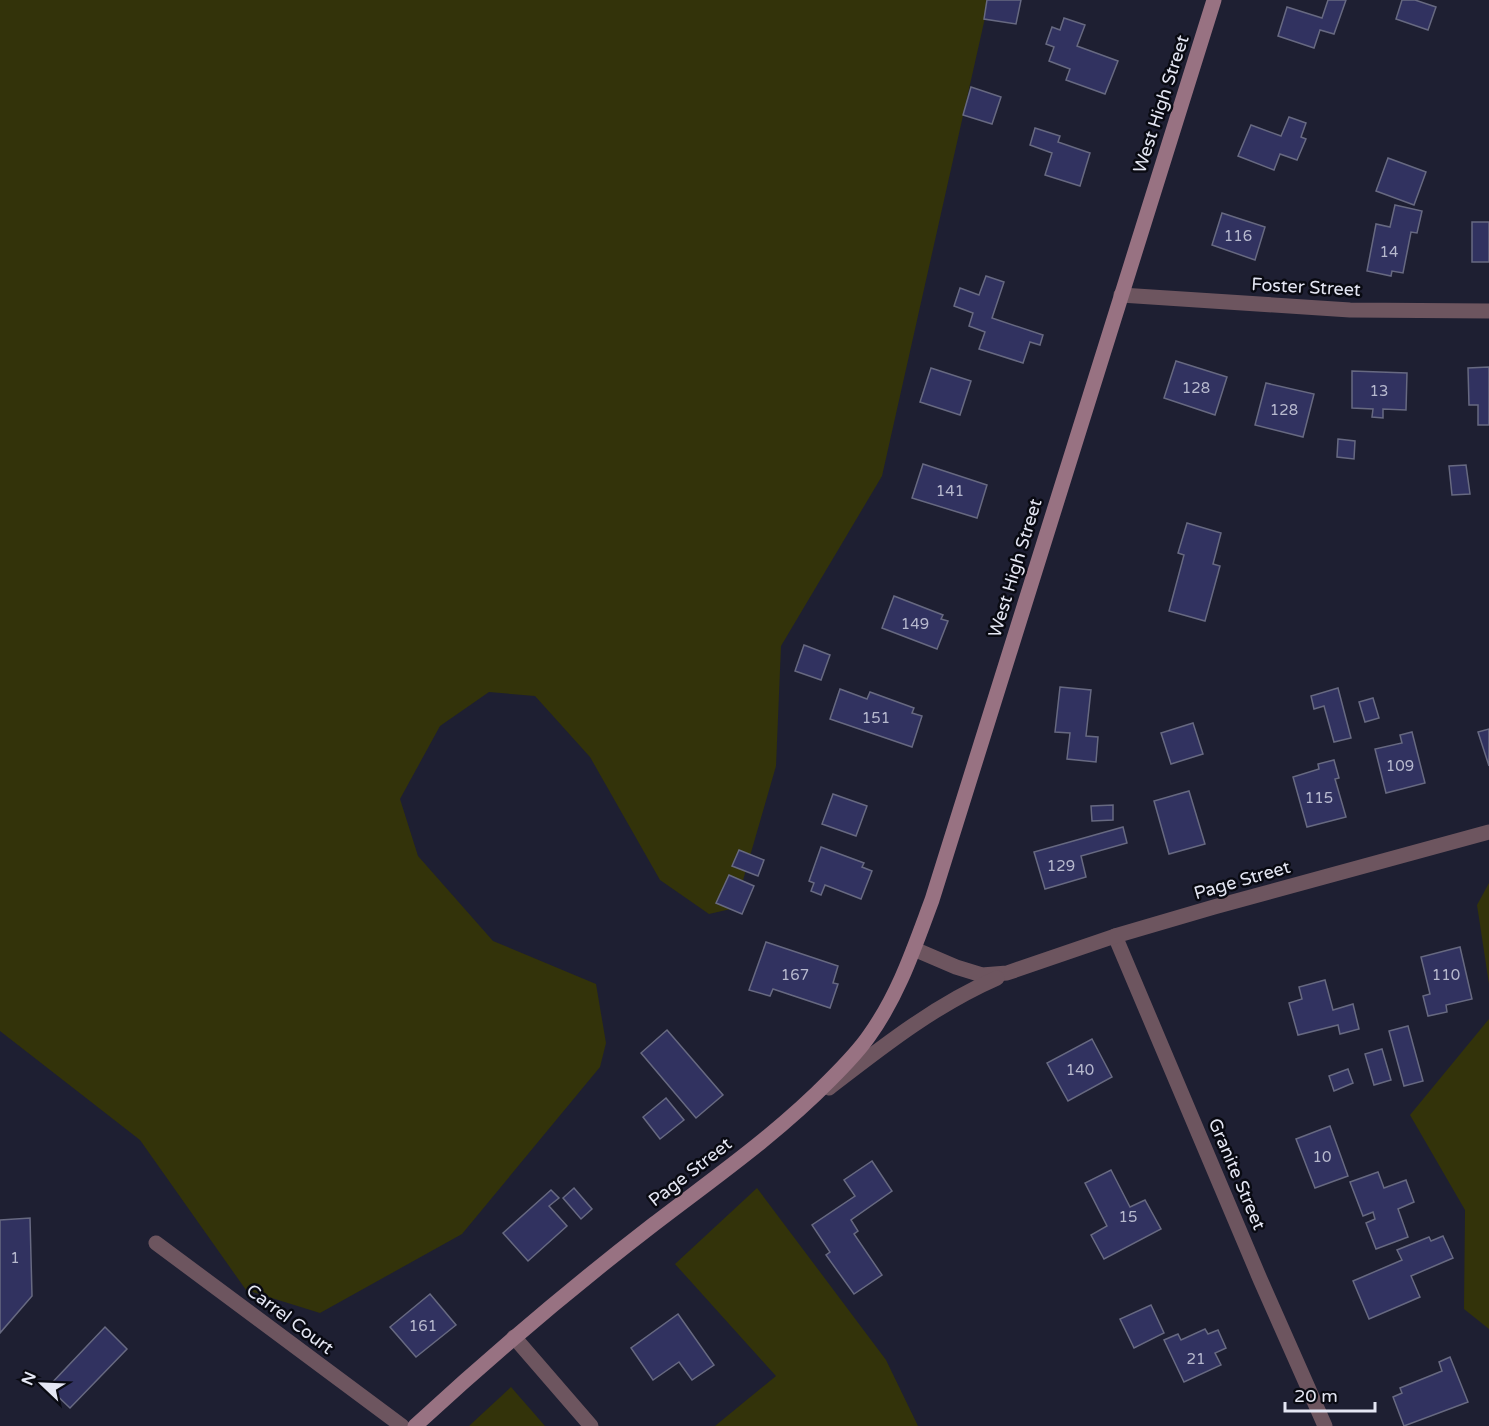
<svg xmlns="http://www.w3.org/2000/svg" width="1489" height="1426" viewBox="0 0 1489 1426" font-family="'Varela Round',sans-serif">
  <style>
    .green { fill: #33330a }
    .building { fill: #313260; stroke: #676981; stroke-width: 1.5 }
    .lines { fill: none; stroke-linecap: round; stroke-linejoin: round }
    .minor { stroke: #6d555f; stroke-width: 15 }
    .tertiary { stroke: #6d555f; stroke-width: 15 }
    .secondary { stroke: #987282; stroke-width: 15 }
    .labels { text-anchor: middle; stroke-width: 5; stroke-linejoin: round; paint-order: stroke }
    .number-label { font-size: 15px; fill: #b7b9ce }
    .street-label { font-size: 18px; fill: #e4e6f3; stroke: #090a12 }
  </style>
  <rect width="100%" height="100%" fill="#1e1f32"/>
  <!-- green -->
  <g class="green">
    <polygon points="0,0 989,0 882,476 781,646 776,766 735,908 709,914 660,880 590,757 535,696 489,692 440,726 400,799 418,856 493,941 596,984 606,1043 600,1067 462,1234 320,1313 246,1290 140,1140 0,1031"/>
    <polygon points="1489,883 1489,984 1477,905"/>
    <polygon points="1489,1019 1489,1329 1464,1309 1465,1210 1410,1115"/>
    <polygon points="757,1188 886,1360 918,1426 715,1426 776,1376 675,1264"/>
    <polygon points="511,1387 545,1426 469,1426"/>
  </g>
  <!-- building -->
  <g class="building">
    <polygon points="987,0 1021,0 1016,24 984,19"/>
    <polygon points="1328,0 1346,0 1334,34 1320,30 1314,48 1278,36 1287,7 1322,18"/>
    <polygon points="1402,0 1415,0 1436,7 1428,30 1396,19"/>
    <polygon points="1064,18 1085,25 1077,46 1118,61 1105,94 1066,80 1070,69 1049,61 1054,47 1046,44 1052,27 1060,30"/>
    <polygon points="971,87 1001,97 992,124 963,115"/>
    <polygon points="1289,117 1306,123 1301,137 1306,139 1297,160 1280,154 1274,170 1238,156 1251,125 1281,136"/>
    <polygon points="1035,128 1060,136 1058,142 1090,153 1080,186 1045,175 1052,153 1030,145"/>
    <polygon points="1388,158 1426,172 1414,205 1376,191"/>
    <polygon points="1395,205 1422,211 1417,233 1411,232 1403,273 1392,271 1391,276 1367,271 1376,224 1390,227"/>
    <polygon points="1222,213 1265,227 1255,260 1212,245"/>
    <rect x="1472" y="222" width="17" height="40"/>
    <polygon points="986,276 1004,282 992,318 1043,335 1040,345 1030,342 1023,363 979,349 985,332 969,326 973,313 954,306 960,288 979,295"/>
    <polygon points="1176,361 1227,377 1215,415 1164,398"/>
    <polygon points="1489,367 1489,425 1478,425 1478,405 1469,405 1468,368"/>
    <polygon points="931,368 971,381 960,415 920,402"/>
    <polygon points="1352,371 1407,373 1406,410 1383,409 1383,418 1372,417 1373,409 1352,408"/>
    <polygon points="1266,383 1314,394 1303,437 1255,425"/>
    <polygon points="1338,439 1355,441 1354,459 1337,457"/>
    <polygon points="923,464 987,485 977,518 912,498"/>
    <polygon points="1466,465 1470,494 1452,495 1449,466"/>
    <polygon points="1187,523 1221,533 1213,564 1220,566 1205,621 1169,611 1184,555 1178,553"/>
    <polygon points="894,596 943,615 941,619 948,621 937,649 882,628"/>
    <polygon points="804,645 830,655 821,680 795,671"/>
    <polygon points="1060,687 1091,690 1086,736 1098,737 1096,762 1067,759 1070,733 1055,732"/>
    <polygon points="1338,688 1351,738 1334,742 1324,706 1314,709 1311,696"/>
    <polygon points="840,689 867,699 870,692 914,708 912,713 922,716 912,747 830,719"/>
    <polygon points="1373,698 1379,718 1365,722 1359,702"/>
    <polygon points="1193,723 1203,754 1171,764 1161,733"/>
    <polygon points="1489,729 1489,766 1478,732"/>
    <polygon points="1412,732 1425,783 1386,793 1375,749 1402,743 1400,735"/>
    <polygon points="1334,760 1339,778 1335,779 1346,817 1307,827 1293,777 1319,769 1318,764"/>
    <polygon points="1189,791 1205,844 1169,854 1154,801"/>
    <polygon points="833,794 867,806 856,836 822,824"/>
    <polygon points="1113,805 1113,820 1092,821 1091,806"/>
    <polygon points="1123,827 1127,843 1081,856 1086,877 1045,889 1034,852"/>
    <polygon points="821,847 864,863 862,867 872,871 861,899 825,885 821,895 811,891 814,883 809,881"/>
    <polygon points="739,850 764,860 758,876 732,866"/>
    <polygon points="729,875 754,886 742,914 716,903"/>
    <polygon points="766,942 838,966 833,983 838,984 830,1008 773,989 770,996 749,990"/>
    <polygon points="1460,947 1472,999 1446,1005 1447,1012 1428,1016 1423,996 1430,994 1421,957"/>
    <polygon points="1325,980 1333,1010 1353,1004 1359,1029 1340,1034 1338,1025 1298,1035 1289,1003 1302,999 1299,987"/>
    <polygon points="1408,1026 1423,1081 1404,1086 1389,1031"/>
    <polygon points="667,1030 723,1095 696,1118 641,1053"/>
    <polygon points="1092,1039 1112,1077 1068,1101 1047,1063"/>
    <polygon points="1382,1049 1391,1080 1374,1085 1365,1054"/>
    <polygon points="1348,1069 1353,1083 1334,1091 1329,1076"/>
    <polygon points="666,1098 684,1120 660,1139 643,1117"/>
    <polygon points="1330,1126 1348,1176 1315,1188 1296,1139"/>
    <polygon points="872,1161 892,1191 851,1220 858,1231 854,1234 882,1275 854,1294 826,1255 830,1252 812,1225 855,1196 844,1180"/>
    <polygon points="1111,1170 1130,1207 1145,1200 1161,1229 1104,1259 1091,1235 1107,1226 1085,1183"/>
    <polygon points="1378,1172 1384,1188 1406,1180 1414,1202 1398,1209 1408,1237 1376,1249 1366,1223 1375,1219 1373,1212 1363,1216 1350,1182"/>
    <polygon points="574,1188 592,1209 581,1219 563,1198"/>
    <polygon points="551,1190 559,1198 549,1206 567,1226 528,1261 503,1233"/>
    <polygon points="30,1218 32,1296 0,1333 0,1220"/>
    <polygon points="1443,1236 1453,1258 1411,1276 1420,1297 1369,1319 1353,1281 1402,1260 1397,1250 1429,1237 1431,1241"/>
    <polygon points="430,1294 456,1325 416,1357 390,1327"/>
    <polygon points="1151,1305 1164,1333 1134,1348 1120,1319"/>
    <polygon points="678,1314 714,1365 692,1380 679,1362 653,1380 631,1348"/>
    <polygon points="105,1327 127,1349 70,1408 48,1387"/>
    <polygon points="1205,1329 1208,1334 1218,1330 1226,1348 1215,1353 1221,1365 1184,1382 1164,1340 1178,1334 1181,1340"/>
    <polygon points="1450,1357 1468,1402 1404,1426 1393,1397 1402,1393 1400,1388 1442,1371 1439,1362"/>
  </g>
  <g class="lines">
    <!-- minor -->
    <g class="minor">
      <polyline points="1121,295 1350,310 1489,311"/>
      <polyline points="1115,936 1260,1279 1325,1426"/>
      <polyline points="156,1243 402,1426"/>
      <polyline points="514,1337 591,1426"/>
    </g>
    <!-- tertiary -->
    <g class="tertiary">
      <polyline points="914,949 956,967 982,975 1007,973 1115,936 1214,907 1489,832"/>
      <path d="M829,1088C882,1047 935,1005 997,978"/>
    </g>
    <!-- secondary -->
    <path class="secondary" d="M415,1426C492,1355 571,1288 654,1224C714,1178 777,1134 830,1080C844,1066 858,1052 869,1036C899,994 914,948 932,900L1214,0"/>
  </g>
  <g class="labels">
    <!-- number labels -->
    <g class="number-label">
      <text x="1238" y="241">116</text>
      <text x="1389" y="257">14</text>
      <text x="1196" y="393">128</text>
      <text x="1379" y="396">13</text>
      <text x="1284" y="415">128</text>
      <text x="950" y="496">141</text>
      <text x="915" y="629">149</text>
      <text x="876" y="723">151</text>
      <text x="1400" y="771">109</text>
      <text x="1319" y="803">115</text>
      <text x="1061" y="871">129</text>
      <text x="795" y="980">167</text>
      <text x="1446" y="980">110</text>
      <text x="1080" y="1075">140</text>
      <text x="1322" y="1162">10</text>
      <text x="1128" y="1222">15</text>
      <text x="15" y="1263">1</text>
      <text x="423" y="1331">161</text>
      <text x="1196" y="1364">21</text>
    </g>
    <!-- street labels -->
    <g class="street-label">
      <text transform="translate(1161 104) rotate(-72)" y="6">West High Street</text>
      <text transform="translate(1306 287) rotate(3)" y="6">Foster Street</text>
      <text transform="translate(1015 568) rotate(-73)" y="6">West High Street</text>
      <text transform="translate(1242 880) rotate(-16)" y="6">Page Street</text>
      <text transform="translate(690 1172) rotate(-38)" y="6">Page Street</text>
      <text transform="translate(1237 1174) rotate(67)" y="6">Granite Street</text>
      <text transform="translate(290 1319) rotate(37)" y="6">Carrel Court</text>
    </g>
  </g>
  <!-- north arrow -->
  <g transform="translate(42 1384) rotate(293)" stroke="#090a12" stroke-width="4.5" paint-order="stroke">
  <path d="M0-4.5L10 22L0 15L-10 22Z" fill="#e4e6f3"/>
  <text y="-9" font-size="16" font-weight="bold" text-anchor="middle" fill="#e4e6f3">N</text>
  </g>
  <!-- scale -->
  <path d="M1285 1402v9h90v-9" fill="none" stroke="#e4e6f3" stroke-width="3"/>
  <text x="1294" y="1402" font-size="18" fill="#e4e6f3" stroke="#090a12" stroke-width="4.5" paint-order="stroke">20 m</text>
</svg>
